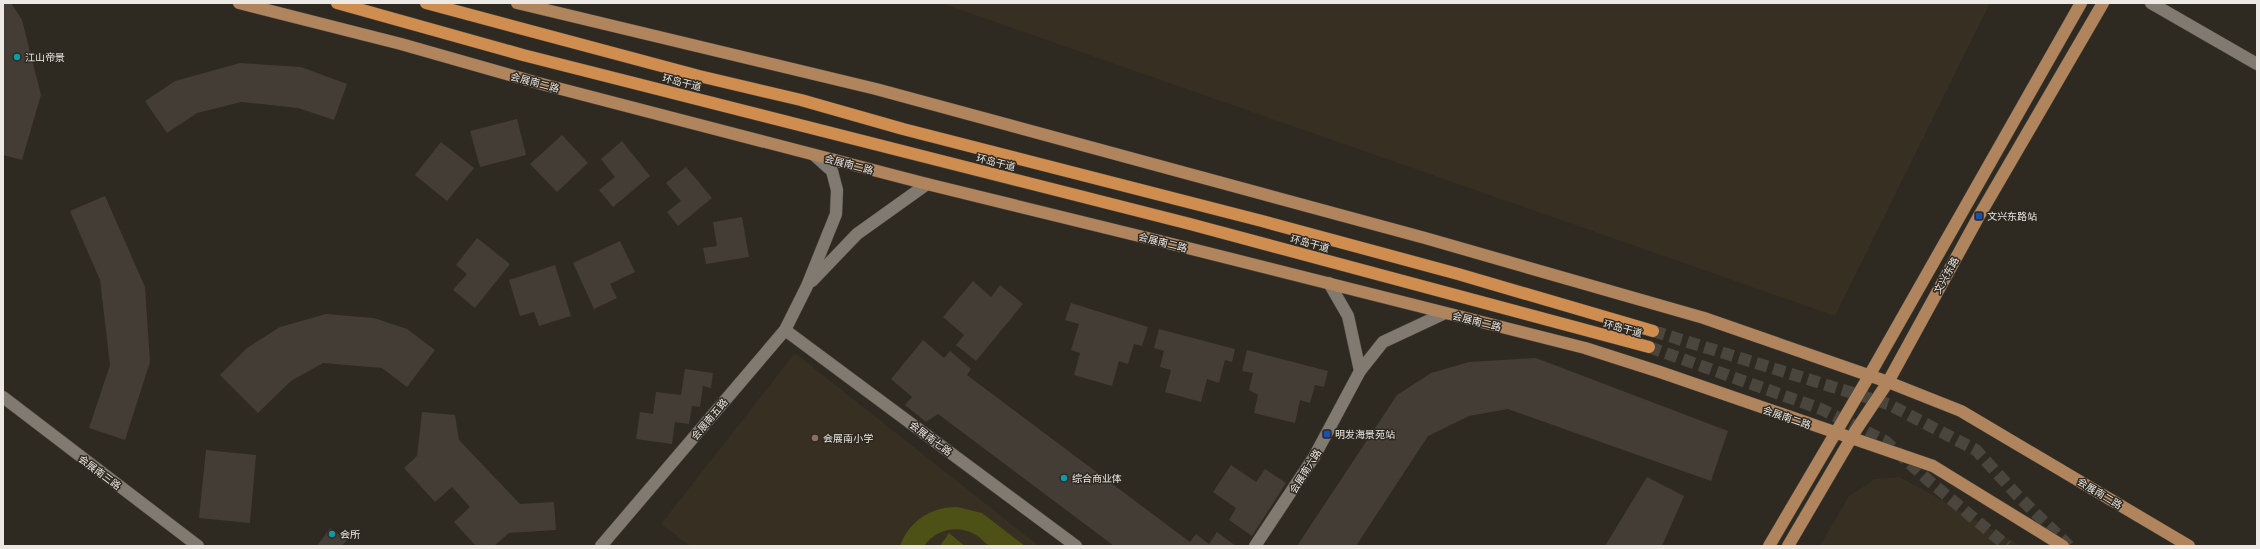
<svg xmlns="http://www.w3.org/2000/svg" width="2260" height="549" viewBox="0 0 2260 549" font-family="'Source Serif 4','Noto Sans SC',serif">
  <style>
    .built { fill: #372f21 }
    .green { fill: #4e5115 }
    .building { fill: #433d35 }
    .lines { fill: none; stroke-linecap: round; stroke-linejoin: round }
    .highway-tunnel { stroke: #4a463e; stroke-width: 12; stroke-dasharray: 12 6; stroke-linecap: butt }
    .minor-casing { stroke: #49453e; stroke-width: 13 }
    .major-casing { stroke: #49453e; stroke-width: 13 }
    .highway-casing { stroke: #49453e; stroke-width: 13 }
    .minor { stroke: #807a71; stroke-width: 12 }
    .major { stroke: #b0855d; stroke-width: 12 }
    .highway { stroke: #d08d50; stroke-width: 12 }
    .culture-dot { fill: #0f9aa8; stroke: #2e2921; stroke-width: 1.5 }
    .transit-dot { fill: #1a4fb4; stroke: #2e2921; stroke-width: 1.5 }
    .education-dot { fill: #8d6e63; stroke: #2e2921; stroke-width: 1.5 }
    .labels { text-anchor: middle; stroke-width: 3; stroke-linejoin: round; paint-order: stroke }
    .poi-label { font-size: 10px; fill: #ece8e3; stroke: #2e2921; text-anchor: start }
    .street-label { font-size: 10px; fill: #ece8e3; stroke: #2e2921 }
  </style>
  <rect width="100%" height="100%" fill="#2e2921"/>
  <!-- built -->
  <g class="built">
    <polygon points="941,3 1990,3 1835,316"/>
    <polygon points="795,353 1039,546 690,546 661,524"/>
    <polygon points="1899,477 1922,489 2021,546 1820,546 1849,496 1875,479"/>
  </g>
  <!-- green -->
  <g class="green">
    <path d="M957,507L982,513L1025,546C1015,546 1001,549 991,546C986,545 981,538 976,535C958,524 936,529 924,546H900C909,521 931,507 957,507Z"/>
    <polygon points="949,533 965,546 940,546"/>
  </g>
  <!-- building -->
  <g class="building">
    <polygon points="3,3 11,3 22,20 41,95 22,160 3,155"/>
    <polygon points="240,63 301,67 347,84 334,120 298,108 241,102 197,113 167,133 145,101 175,81"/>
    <polygon points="517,119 526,155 480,167 470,131"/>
    <polygon points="562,135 588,163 557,192 530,164"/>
    <polygon points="622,141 650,176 613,207 599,190 615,177 601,159"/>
    <polygon points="441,142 474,168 447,201 415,175"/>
    <polygon points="686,167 712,198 678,226 667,212 681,201 666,183"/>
    <polygon points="105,196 145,287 150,362 125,440 89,428 110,365 100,280 70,211"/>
    <polygon points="742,217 749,257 706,264 703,248 717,246 713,222"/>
    <polygon points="477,238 510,264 475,308 453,290 467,274 456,265"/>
    <polygon points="620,241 635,272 610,284 617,298 594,309 573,263"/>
    <polygon points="555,265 571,316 539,326 534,312 520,316 509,280"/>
    <polygon points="973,281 991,297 1000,285 1023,304 976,361 956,345 964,335 943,317"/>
    <polygon points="1071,303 1148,327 1142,346 1134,344 1128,364 1119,361 1112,386 1074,375 1080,353 1071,350 1079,324 1065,320"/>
    <polygon points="326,314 374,318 407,329 435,350 407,387 382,368 323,363 291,381 258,413 220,375 247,348 280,327"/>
    <polygon points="1159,329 1235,349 1232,362 1225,360 1219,383 1207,379 1201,402 1165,392 1171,370 1160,367 1164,351 1154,348"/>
    <polygon points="923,340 944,358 950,351 971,369 967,375 1190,542 1196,534 1209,544 1217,532 1236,546 1114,546 938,414 926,422 905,405 912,397 891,379"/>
    <polygon points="1247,350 1328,371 1324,387 1315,385 1310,403 1300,400 1295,423 1254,413 1258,395 1249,390 1253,373 1242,371"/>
    <polygon points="1536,358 1728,431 1711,481 1508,409 1469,416 1428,436 1356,546 1297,546 1397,395 1431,373 1469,362"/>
    <polygon points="685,369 713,373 711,388 703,386 700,407 692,406 689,424 675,422 672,444 636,439 640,412 653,414 656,392 681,395"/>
    <polygon points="422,412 455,415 459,440 520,504 554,502 556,530 509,533 494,546 476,546 454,522 470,507 452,487 435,502 404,468 417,456"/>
    <polygon points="206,450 256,455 250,523 199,518"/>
    <polygon points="1231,465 1256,482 1265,469 1286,483 1252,536 1229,520 1236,508 1213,492"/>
    <polygon points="1647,477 1684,496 1662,546 1605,546"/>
    <polygon points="330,528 347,540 342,546 317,546"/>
  </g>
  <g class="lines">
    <!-- highway-tunnel -->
    <g class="highway-tunnel">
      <polyline points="1653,331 1888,404 1976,450 2017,495 2069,546"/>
      <polyline points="1649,347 1821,409 1885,441 1928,480 2007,546"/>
    </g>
    <defs>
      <g id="minor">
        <polyline points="2151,3 2257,64"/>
        <polyline points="812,281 857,234 927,184"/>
        <polyline points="1329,283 1348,316 1360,371"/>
        <polyline points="785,330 1076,546"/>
        <polyline points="3,397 198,546"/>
        <polyline points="601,546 785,330 807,286 836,214 837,190 832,171 814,155"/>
        <polyline points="1255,546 1314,457 1360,371 1383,342 1445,313"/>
      </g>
      <g id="major">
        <polyline points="239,3 401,44 538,83 927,184 1176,245 1585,348 1660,372 1933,466 2063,546"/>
        <polyline points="517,3 876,89 1425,238 1704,318 1888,382 1961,411 2189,546"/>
        <polyline points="1769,546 1869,376 2081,3"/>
        <polyline points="1788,546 1856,430 1888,382 1979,216 2103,3"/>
      </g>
      <g id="highway">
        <polyline points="337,3 523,55 1190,224 1649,347"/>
        <polyline points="426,3 699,76 801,100 903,129 1262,221 1458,274 1653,331"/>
      </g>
    </defs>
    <!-- minor casing -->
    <use href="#minor" class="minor-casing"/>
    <!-- major casing -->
    <use href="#major" class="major-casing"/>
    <!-- highway casing -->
    <use href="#highway" class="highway-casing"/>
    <!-- minor -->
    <use href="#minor" class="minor"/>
    <!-- major -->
    <use href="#major" class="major"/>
    <!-- highway -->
    <use href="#highway" class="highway"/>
  </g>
  <!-- markers -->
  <g class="culture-dot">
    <circle cx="17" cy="57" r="4"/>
    <circle cx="1064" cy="478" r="4"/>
    <circle cx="332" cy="534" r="4"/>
  </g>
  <g class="transit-dot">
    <rect x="1975" y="212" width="8" height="8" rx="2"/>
    <rect x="1323" y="430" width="8" height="8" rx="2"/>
  </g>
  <circle class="education-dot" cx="815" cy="438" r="4"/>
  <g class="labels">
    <!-- poi labels -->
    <g class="poi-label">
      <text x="25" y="61">江山帝景</text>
      <text x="1987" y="220">文兴东路站</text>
      <text x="1335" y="438">明发海景苑站</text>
      <text x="823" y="442">会展南小学</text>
      <text x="1072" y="482">综合商业体</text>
      <text x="340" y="538">会所</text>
    </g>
    <!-- street labels -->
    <g class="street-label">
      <text transform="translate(535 82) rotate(15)" y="4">会展南二路</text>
      <text transform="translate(682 82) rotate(14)" y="4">环岛干道</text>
      <text transform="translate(996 162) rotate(14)" y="4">环岛干道</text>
      <text transform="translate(849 164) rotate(15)" y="4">会展南二路</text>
      <text transform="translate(1163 242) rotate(14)" y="4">会展南二路</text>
      <text transform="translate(1310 243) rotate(15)" y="4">环岛干道</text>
      <text transform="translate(1946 275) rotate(-61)" y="4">文兴东路</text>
      <text transform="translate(1477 321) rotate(14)" y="4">会展南二路</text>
      <text transform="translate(1623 328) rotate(15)" y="4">环岛干道</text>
      <text transform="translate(1787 417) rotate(19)" y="4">会展南二路</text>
      <text transform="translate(709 419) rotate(-50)" y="4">会展南五路</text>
      <text transform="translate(931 438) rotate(37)" y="4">会展南七路</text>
      <text transform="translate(1305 471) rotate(-58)" y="4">会展南六路</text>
      <text transform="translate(100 472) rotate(37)" y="4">会展南三路</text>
      <text transform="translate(2100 493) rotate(31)" y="4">会展南二路</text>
    </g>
  </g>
  <!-- border -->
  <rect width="2260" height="549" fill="none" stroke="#ece8e3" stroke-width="8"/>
</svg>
